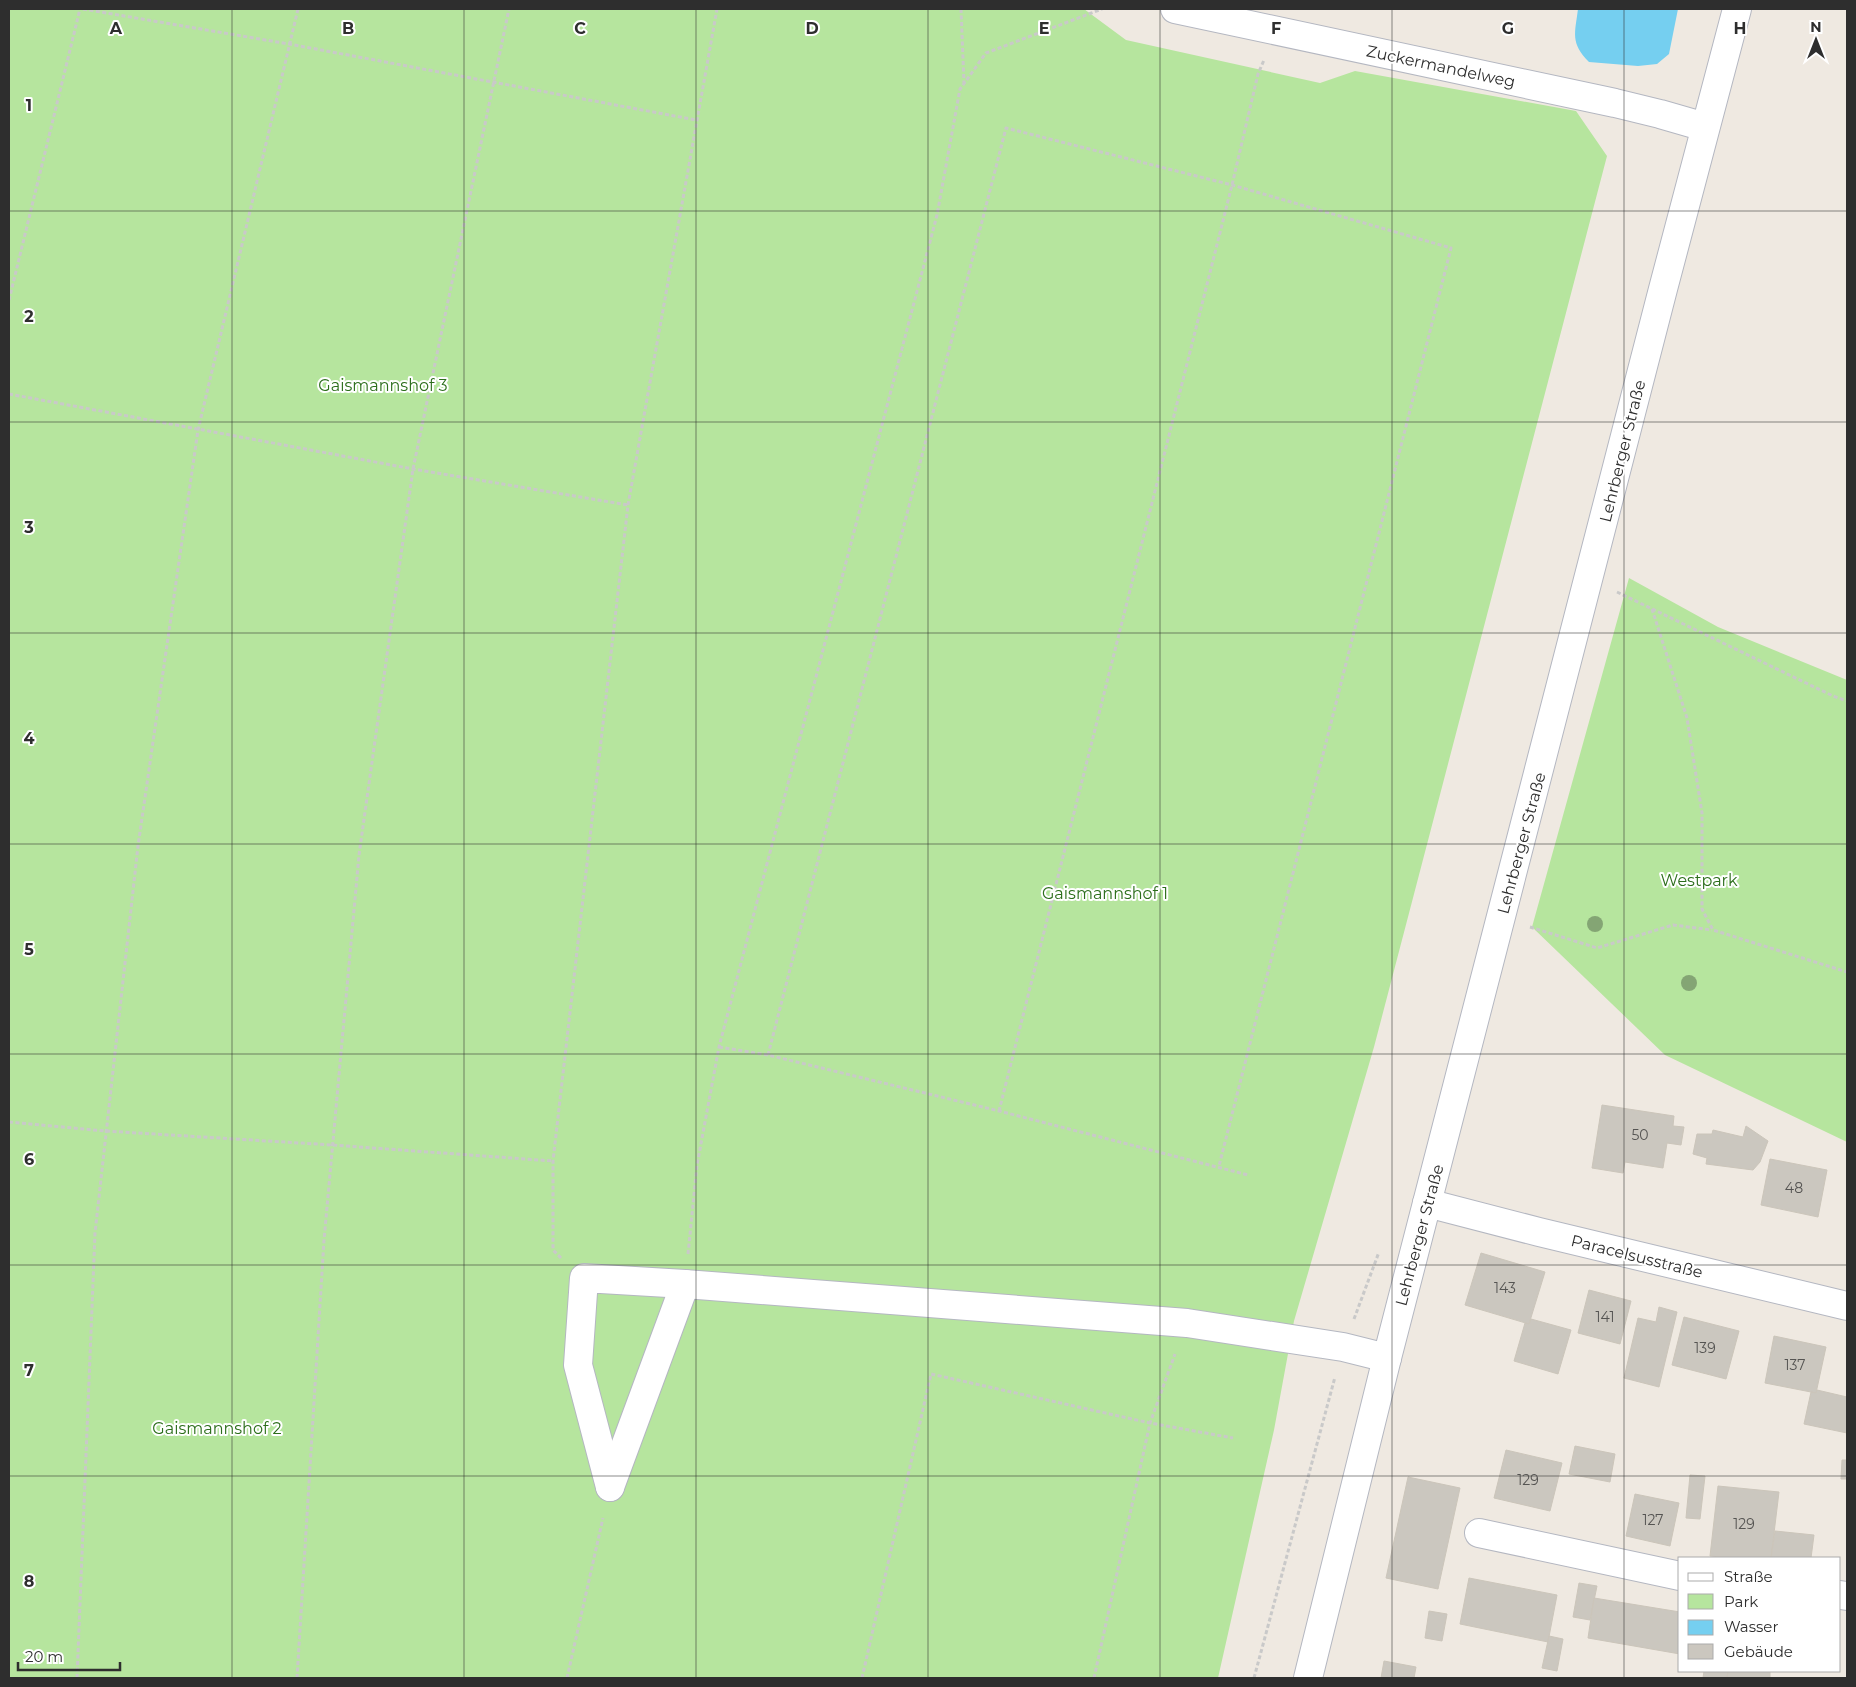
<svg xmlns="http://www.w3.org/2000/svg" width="1856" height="1687" viewBox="0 0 1856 1687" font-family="Montserrat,sans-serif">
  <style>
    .green { fill: #b6e59e }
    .water { fill: #75cff0 }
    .building { fill: #cbc7bf; stroke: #cbc5ba }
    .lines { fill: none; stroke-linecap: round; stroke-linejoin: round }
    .minor-casing { stroke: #b4b7c1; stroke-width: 30 }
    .path { stroke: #c9c9c9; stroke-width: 3; stroke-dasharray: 4 2.5; stroke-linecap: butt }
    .minor { stroke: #fff; stroke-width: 28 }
    .tree { fill: #84a574 }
    .grid { fill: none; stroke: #2e2e2e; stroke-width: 1; stroke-opacity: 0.55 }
    .labels { text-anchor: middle; stroke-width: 4; stroke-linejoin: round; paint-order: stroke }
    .number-label { font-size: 14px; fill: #555452 }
    .street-label { font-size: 16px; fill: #2e2e2e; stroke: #fff }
    .park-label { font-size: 16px; fill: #2c6e1b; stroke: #fff }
    .grid-label { font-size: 16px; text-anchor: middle; font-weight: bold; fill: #2e2e2e; stroke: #fff; stroke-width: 4; stroke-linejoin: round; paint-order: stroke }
  </style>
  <rect width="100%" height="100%" fill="#efe9e1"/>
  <!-- green -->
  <g class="green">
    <polygon points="9,9 1084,9 1126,40 1320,83 1355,71 1576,111 1607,156 1374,1047 1294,1321 1274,1430 1218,1678 9,1678"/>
    <polygon points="1629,578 1718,627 1847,680 1847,1142 1665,1055 1532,927"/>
  </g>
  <!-- water -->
  <path class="water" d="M1578,9H1678L1669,54L1657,64L1638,66L1589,62C1570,43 1575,33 1578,9Z"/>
  <!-- building -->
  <g class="building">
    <polygon points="1602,1105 1674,1116 1673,1126 1684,1127 1681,1145 1667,1143 1663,1168 1625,1162 1623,1173 1592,1168"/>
    <polygon points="1746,1126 1768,1141 1760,1162 1753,1170 1706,1164 1707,1158 1693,1154 1697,1134 1712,1134 1713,1130 1743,1137"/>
    <polygon points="1770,1159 1827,1170 1818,1217 1761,1205"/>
    <polygon points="1481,1253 1545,1272 1529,1324 1465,1305"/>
    <polygon points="1589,1290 1631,1301 1620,1344 1578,1333"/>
    <polygon points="1659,1307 1677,1312 1659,1387 1624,1378 1638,1318 1656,1322"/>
    <polygon points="1684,1317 1739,1331 1726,1379 1672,1365"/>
    <polygon points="1531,1319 1571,1330 1558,1374 1514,1361 1525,1323 1529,1324"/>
    <polygon points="1774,1336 1826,1347 1816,1393 1765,1383"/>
    <polygon points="1817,1390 1847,1397 1847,1433 1804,1424 1811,1392 1816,1393"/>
    <polygon points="1575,1446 1615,1454 1610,1482 1569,1474"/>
    <polygon points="1506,1450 1562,1463 1550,1511 1494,1498"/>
    <polygon points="1842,1460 1847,1460 1847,1479 1841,1479"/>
    <polygon points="1690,1475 1705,1476 1700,1519 1686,1518"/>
    <polygon points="1408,1477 1460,1488 1438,1589 1386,1578"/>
    <polygon points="1718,1486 1779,1492 1771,1558 1732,1558 1710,1556"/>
    <polygon points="1635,1494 1679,1503 1670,1546 1626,1536"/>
    <polygon points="1775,1531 1814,1535 1811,1558 1771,1558"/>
    <polygon points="1469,1578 1557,1595 1548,1642 1460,1624"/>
    <polygon points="1579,1583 1597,1586 1590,1620 1573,1617"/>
    <polygon points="1594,1598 1680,1612 1680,1654 1588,1638"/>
    <polygon points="1429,1611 1447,1614 1442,1641 1425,1638"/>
    <polygon points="1549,1636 1563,1639 1557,1671 1542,1668"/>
    <polygon points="1384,1661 1416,1667 1414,1678 1381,1678"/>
    <polygon points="1704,1671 1728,1671 1727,1678 1703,1678"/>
    <polygon points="1728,1671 1770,1671 1770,1678 1727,1678"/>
  </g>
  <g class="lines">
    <defs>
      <g id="minor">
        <polyline points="1175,9 1615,103 1660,114 1705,127"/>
        <polyline points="1427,1203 1539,1232 1847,1306"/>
        <polyline points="610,1487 578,1365 584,1278 685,1284 1187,1323 1343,1347 1387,1358"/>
        <polyline points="610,1487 685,1284"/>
        <polyline points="1479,1533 1680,1576"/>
        <polyline points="1840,1595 1847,1596"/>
        <polyline points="1308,1678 1387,1358 1663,289 1737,9"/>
      </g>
    </defs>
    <!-- minor casing -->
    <use href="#minor" class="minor-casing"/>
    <!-- path -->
    <g class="path">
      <polyline points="83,9 289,44 696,120"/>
      <polyline points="961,9 964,83"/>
      <polyline points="9,300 80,9"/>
      <polyline points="9,394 413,469 628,505"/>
      <polyline points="1617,592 1833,696 1847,701"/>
      <polyline points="1652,609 1687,718 1702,813 1702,909 1713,930 1847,972"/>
      <polyline points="1530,927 1597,948 1673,925 1712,930"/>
      <polyline points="719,1047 768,1055 999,1111 1248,1175"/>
      <polyline points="768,1055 1006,128 1232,185 1451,248 1219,1166"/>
      <polyline points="999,1111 1232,185 1258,74 1264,60"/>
      <polyline points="9,1122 105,1131 332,1145 553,1161"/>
      <polyline points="688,1254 697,1165 719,1047 937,215 960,89 986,53 1102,9"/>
      <polyline points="561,1258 553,1250 553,1161 628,505 717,9"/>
      <polyline points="1354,1319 1379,1252"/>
      <polyline points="77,1678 95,1233 138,846 198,430 298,9"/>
      <polyline points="297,1678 324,1240 359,855 413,469 509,9"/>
      <polyline points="567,1678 603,1518"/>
      <polyline points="862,1678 931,1374 1150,1423 1233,1438"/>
      <polyline points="1094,1678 1150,1423 1175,1354"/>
      <polyline points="1254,1678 1335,1377"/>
    </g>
    <!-- minor -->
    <use href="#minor" class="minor"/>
  </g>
  <!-- trees -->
  <g class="tree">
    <circle cx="1595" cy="924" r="8"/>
    <circle cx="1689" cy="983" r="8"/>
  </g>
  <!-- grid -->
  <path class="grid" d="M232,9V1678M464,9V1678M696,9V1678M928,9V1678M1160,9V1678M1392,9V1678M1624,9V1678M9,211H1847M9,422H1847M9,633H1847M9,844H1847M9,1054H1847M9,1265H1847M9,1476H1847"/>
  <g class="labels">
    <!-- number labels -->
    <g class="number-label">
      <text x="1640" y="1140">50</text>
      <text x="1794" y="1193">48</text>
      <text x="1505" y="1293">143</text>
      <text x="1605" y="1322">141</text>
      <text x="1705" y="1353">139</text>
      <text x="1795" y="1370">137</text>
      <text x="1528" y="1485">129</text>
      <text x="1653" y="1525">127</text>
      <text x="1744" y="1529">129</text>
    </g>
    <!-- street labels -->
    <g class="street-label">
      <text transform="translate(1441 66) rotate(12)" y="6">Zuckermandelweg</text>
      <text transform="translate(1622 451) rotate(-76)" y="6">Lehrberger Straße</text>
      <text transform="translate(1521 843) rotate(-75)" y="6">Lehrberger Straße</text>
      <text transform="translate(1419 1235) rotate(-75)" y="6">Lehrberger Straße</text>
      <text transform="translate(1637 1256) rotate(14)" y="6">Paracelsusstraße</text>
    </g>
    <!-- park labels -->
    <g class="park-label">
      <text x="383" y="391">Gaismannshof 3</text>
      <text x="1699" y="886">Westpark</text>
      <text x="1105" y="899">Gaismannshof 1</text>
      <text x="217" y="1434">Gaismannshof 2</text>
    </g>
  </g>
  <g class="grid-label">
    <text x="116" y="34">A</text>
    <text x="348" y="34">B</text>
    <text x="580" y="34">C</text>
    <text x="812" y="34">D</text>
    <text x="1044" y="34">E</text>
    <text x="1276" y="34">F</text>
    <text x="1508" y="34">G</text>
    <text x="1740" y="34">H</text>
    <text x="29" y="111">1</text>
    <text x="29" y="322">2</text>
    <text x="29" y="533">3</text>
    <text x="29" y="744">4</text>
    <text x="29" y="955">5</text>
    <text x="29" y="1165">6</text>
    <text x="29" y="1376">7</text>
    <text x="29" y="1587">8</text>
  </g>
  <!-- border -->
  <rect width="1856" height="1687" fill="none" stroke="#2e2e2e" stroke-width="20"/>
  <!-- legend -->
  <rect x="1678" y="1557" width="162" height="115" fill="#ffffff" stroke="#ababab"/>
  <rect x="1688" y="1573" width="25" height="8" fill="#ffffff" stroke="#ababab"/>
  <text x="1724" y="1582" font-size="15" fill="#2e2e2e">Straße</text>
  <rect x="1688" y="1594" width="25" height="15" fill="#b6e59e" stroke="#ababab"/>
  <text x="1724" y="1607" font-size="15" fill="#2e2e2e">Park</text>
  <rect x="1688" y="1620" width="25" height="15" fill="#75cff0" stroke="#ababab"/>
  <text x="1724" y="1632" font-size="15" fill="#2e2e2e">Wasser</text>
  <rect x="1688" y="1644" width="25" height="15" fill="#cbc7bf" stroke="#ababab"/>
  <text x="1724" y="1657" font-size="15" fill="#2e2e2e">Gebäude</text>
  <!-- north arrow -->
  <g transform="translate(1816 40)" stroke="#ffffff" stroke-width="4" paint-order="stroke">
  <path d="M0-4L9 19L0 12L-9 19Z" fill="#2e2e2e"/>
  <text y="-8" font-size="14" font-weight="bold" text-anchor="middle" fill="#2e2e2e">N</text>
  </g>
  <!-- scale -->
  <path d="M18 1662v8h102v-8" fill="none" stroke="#2e2e2e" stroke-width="2.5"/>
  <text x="25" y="1662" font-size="15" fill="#2e2e2e" stroke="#ffffff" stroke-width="4" paint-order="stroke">20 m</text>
</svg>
